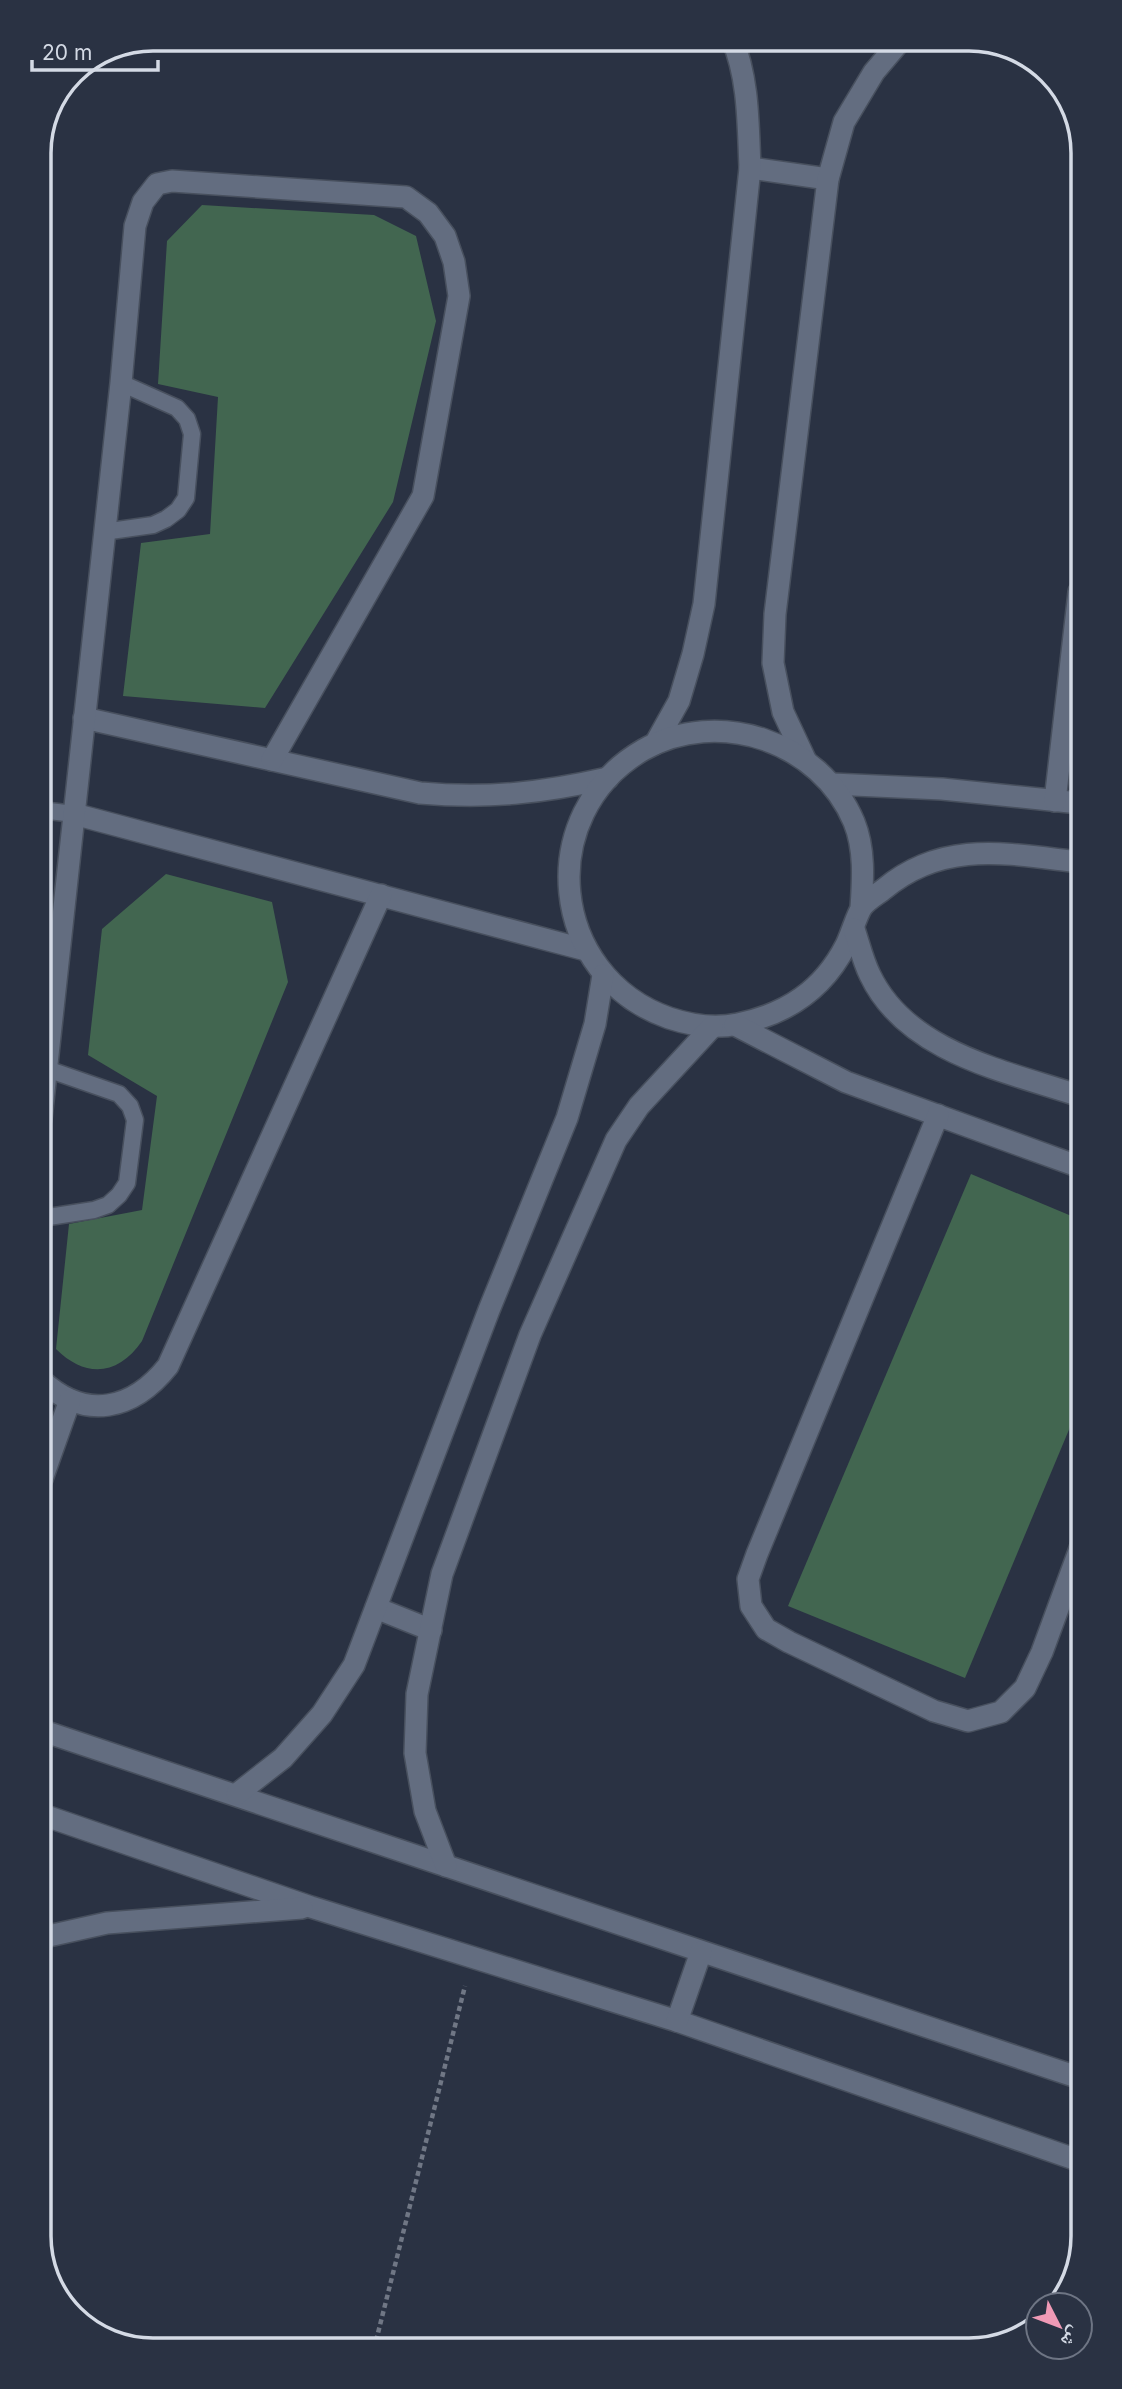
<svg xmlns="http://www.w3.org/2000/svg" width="1122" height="2389" viewBox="0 0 1122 2389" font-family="Inter,'Noto Naskh Arabic',sans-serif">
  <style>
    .green { fill: #426650 }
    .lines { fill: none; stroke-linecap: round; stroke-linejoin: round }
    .lane-casing { stroke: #48505e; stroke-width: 19 }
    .street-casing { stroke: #48505e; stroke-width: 24 }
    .path { stroke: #707785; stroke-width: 4.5; stroke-dasharray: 5 3.5; stroke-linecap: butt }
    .lane { stroke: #636d80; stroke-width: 16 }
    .street { stroke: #636d80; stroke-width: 21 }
    .rim { fill: none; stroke: #d4dae5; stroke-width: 3.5 }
  </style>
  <rect width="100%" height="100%" fill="#2a3243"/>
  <!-- green -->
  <g class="green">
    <polygon points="202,205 374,215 416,236 436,321 393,502 265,708 123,696 141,543 210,534 218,397 158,384 167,241"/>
    <path d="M166,874L272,902L288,982L142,1341C119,1375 86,1379 56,1349L69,1224L142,1210L157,1096L88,1055L102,929Z"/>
    <polygon points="971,1174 1081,1220 1081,1401 965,1678 788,1606"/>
  </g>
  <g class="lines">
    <defs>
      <g id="lane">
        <polyline points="103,532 153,525 166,519 178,510 186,498 192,434 187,419 177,408 121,383"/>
        <polyline points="41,810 74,814"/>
        <polyline points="42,1218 94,1210 108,1205 119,1195 127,1183 135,1120 130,1106 119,1094 47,1069"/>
      </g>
      <g id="street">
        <polyline points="750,168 828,179"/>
        <path d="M84,718L420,793C488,799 542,793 608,778"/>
        <path d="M655,744L679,701L693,654L704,604L750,168C748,125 749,79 732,39"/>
        <polyline points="805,759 783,712 773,663 775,614 828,179 844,122 874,72 902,39"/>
        <polyline points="832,784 942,789 1079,803"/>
        <polyline points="1055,801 1079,592"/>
        <polyline points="74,814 586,950"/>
        <path d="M861,908C863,879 865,849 854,822C820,741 718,707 643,750C533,814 549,976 669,1018C690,1025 715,1029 738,1024C787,1014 823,990 846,945C851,935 857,914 862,907C867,900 878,894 884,889C944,839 1009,854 1079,862"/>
        <path d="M854,929C859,944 863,961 870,975C907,1053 1006,1071 1080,1096"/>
        <polyline points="735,1025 846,1082 1080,1167"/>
        <polyline points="938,1115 757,1554 748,1579 751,1606 766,1629 789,1642 934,1711 968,1721 1001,1712 1025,1688 1042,1652 1081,1546"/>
        <polyline points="41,1119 121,383 135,226 143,202 157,184 172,181 406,197 428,213 445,236 454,262 459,296 423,496 272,760"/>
        <path d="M42,1381C86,1421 133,1410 168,1366L381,895"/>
        <polyline points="42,1479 70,1400"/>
        <polyline points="376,1608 431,1630"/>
        <polyline points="43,1731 1083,2079"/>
        <polyline points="237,1794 283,1758 322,1714 354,1665 489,1310 567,1118 595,1024 603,975"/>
        <polyline points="43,1815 311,1907 677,2021 1083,2162"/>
        <polyline points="446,1866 425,1811 415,1753 417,1694 442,1574 530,1335 616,1140 639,1106 712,1027"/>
        <polyline points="44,1937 107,1923 302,1908"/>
        <polyline points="677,2021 701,1952"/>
      </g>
    </defs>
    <!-- lane casing -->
    <use href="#lane" class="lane-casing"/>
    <!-- street casing -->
    <use href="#street" class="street-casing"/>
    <!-- path -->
    <polyline class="path" points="374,2349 465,1986"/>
    <!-- lane -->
    <use href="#lane" class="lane"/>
    <!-- street -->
    <use href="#street" class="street"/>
  </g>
  <!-- crop -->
  <path d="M0 0H1122V2389H0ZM153 51H969A102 102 0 0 1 1071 153V2236A102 102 0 0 1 969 2338H153A102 102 0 0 1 51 2236V153A102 102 0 0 1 153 51Z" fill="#2a3243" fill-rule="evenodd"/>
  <path class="rim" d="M153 51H969A102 102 0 0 1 1071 153V2236A102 102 0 0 1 969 2338H153A102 102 0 0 1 51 2236V153A102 102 0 0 1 153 51Z"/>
  <!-- north arrow -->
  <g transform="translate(1059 2326) rotate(132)"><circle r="33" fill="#2a3243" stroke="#6e7584" stroke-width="2"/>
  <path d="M0-5L12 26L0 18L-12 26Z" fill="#f09ab6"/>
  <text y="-10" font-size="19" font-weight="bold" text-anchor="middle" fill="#d4dae5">ش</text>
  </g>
  <!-- scale -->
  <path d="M32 60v10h126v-10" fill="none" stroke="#d4dae5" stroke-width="3.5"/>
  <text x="42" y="60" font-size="21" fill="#d4dae5" stroke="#2a3243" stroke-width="5" paint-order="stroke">20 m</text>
</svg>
